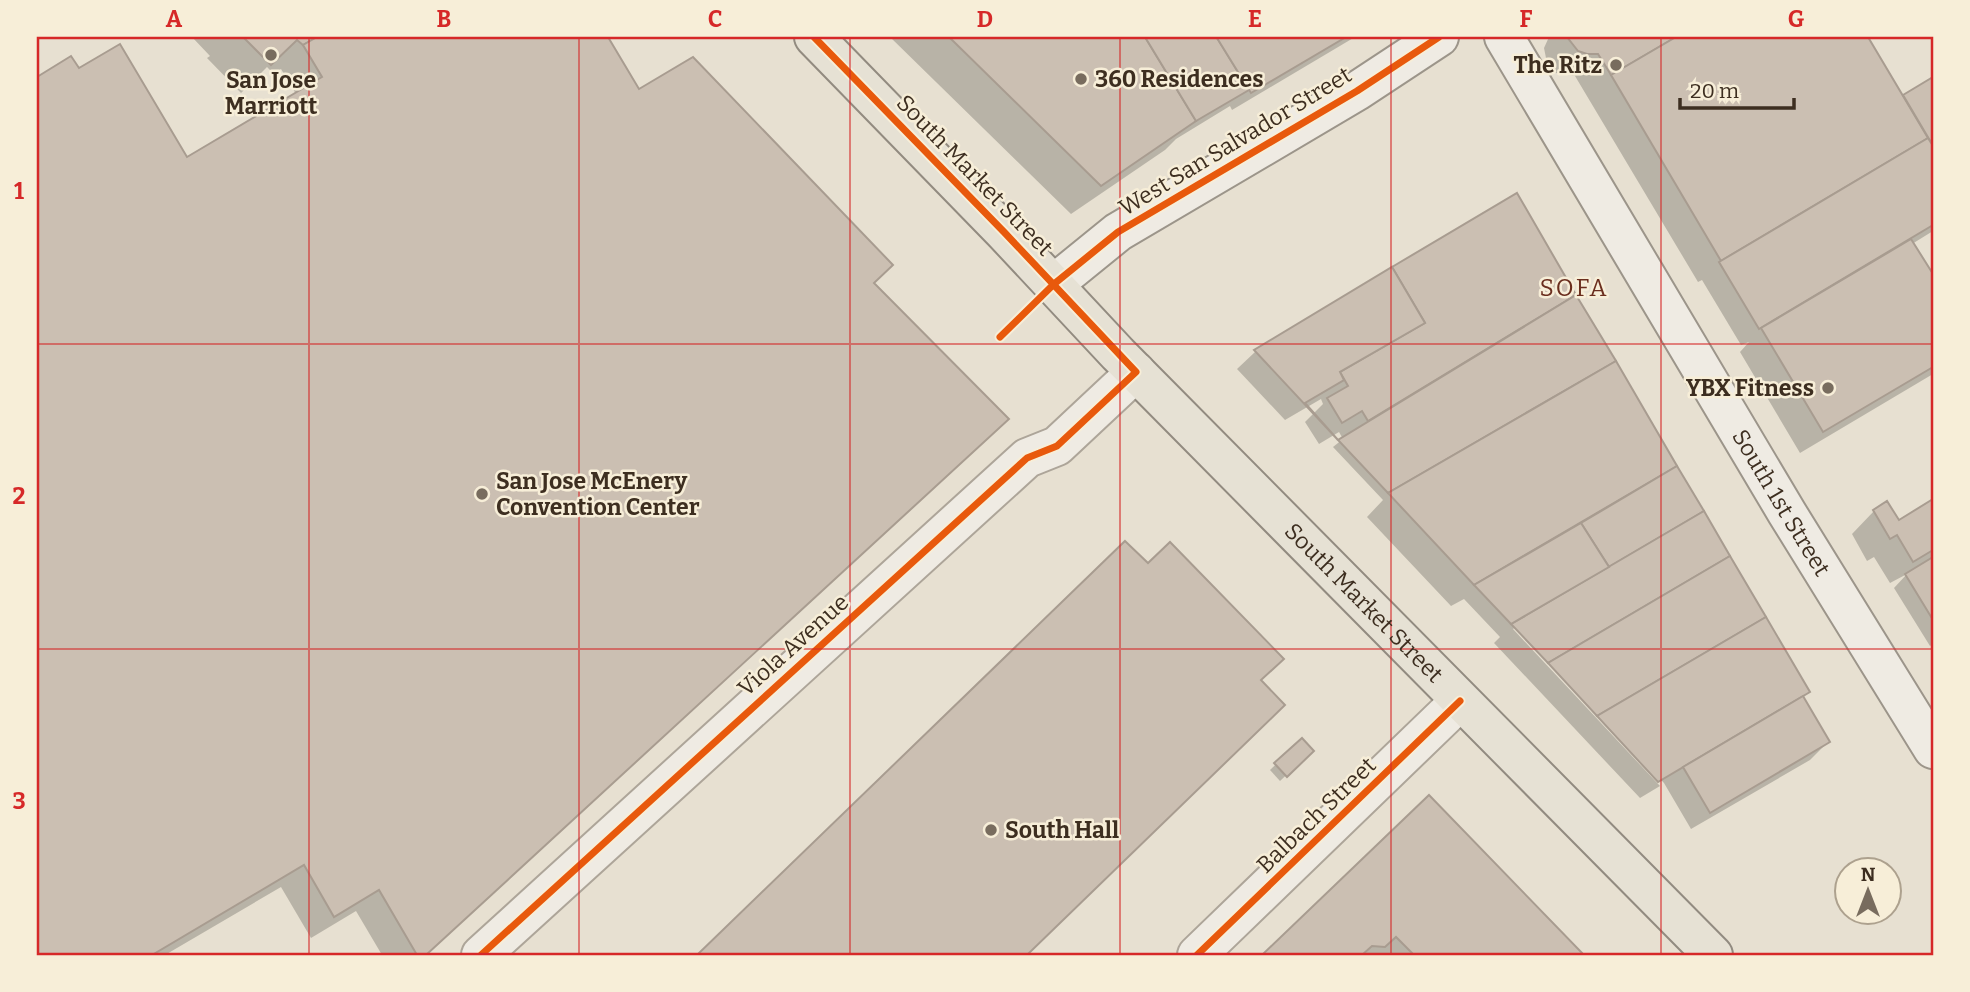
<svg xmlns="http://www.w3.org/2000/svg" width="1970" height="992" viewBox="0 0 1970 992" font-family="Bitter,serif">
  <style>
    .shadow { fill: #0003 }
    .building { fill: #cbbfb2; stroke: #a89c90; stroke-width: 2 }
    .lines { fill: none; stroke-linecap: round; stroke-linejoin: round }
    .street-casing { stroke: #ada599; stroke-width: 42 }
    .secondary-casing { stroke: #9c958a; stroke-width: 42 }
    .primary-casing { stroke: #928b80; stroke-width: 42 }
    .street { stroke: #efebe3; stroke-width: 38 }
    .secondary { stroke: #efebe3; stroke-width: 38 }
    .primary { stroke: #e6e1d4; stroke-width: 38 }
    .cycleway-casing { stroke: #f7eed8; stroke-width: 11 }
    .cycleway { stroke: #e8590c; stroke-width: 7 }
    .grid { fill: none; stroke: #d62828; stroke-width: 2; stroke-opacity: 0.55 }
    .poi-dot { fill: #786c5e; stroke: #f7eed8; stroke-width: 2.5 }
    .labels { text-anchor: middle; stroke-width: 5; stroke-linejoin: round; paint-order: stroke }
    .poi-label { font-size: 23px; font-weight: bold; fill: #3d2e20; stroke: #f7eed8; text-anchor: start }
    .street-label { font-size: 23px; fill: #3d2e20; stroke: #f7eed8 }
    .neighbourhood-label { font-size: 24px; letter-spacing: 2px; fill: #6b2e1e; stroke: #f7eed8 }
    .neatline { fill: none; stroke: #d62828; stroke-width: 2.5 }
    .grid-label { font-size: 23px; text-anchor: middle; font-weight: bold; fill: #d62828 }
  </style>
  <rect width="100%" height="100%" fill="#e7e0d1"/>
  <!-- shadow -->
  <g class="shadow">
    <polygon points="192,37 606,37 638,92 872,284 984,442 426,955 382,955 356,911 311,938 281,887 165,955 37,955 37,78 71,59 78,71 186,159 296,94 281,69 273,73 267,67 241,93 207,58 210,56"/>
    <polygon points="890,37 1355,37 1232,110 1230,106 1176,139 1165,150 1071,214"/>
    <polygon points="1549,37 1866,37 1902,97 1933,79 1933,231 1912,244 1931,277 1933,276 1933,374 1800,453 1740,352 1749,342 1741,345 1702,280 1698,282 1575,76 1556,73 1547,63 1544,48"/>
    <polygon points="1516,195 1701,511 1828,742 1810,760 1691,829 1664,783 1516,626 1513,629 1660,786 1640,798 1494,643 1500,637 1464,599 1451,606 1367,517 1383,500 1333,447 1343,439 1339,432 1319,444 1305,422 1323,404 1321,399 1285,420 1237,369 1255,352"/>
    <polygon points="1933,501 1933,644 1930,646 1894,588 1907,574 1890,583 1874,557 1867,561 1852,534 1874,511 1898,522"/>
    <polygon points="1125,543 1260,681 1260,727 1025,955 700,955"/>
    <polygon points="1301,740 1312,751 1280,781 1270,770"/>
    <polygon points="1429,797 1582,955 1265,955"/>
  </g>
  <!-- building -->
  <g class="building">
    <polygon points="243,37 317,37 303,45 297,40 271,65"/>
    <polygon points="317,37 608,37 639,89 693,57 893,265 874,283 1009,419 426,955 417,955 379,890 334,917 304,865 152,955 37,955 37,77 71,56 79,68 120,44 187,157 322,77 303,45"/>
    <polygon points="949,37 1145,37 1196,121 1101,186"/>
    <polygon points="1145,37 1219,37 1217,38 1249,90 1196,121"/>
    <polygon points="1219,37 1346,37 1251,93 1217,38"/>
    <polygon points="1567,37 1676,37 1611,75 1598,54 1587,54 1578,51"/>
    <polygon points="1676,37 1868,37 1928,138 1721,261 1611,75"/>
    <polygon points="1933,77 1933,143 1932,144 1903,95"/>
    <polygon points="1928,138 1933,146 1933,225 1759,329 1719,262"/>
    <polygon points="1517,193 1576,295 1368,421 1362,411 1342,423 1327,398 1348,386 1340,372 1425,323 1392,267"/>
    <polygon points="1911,239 1933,274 1933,367 1823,432 1761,328"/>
    <polygon points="1392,267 1425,323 1340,372 1344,380 1305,403 1338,440 1254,350"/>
    <polygon points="1576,295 1616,361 1388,493 1338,440"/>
    <polygon points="1616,361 1677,466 1474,585 1388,493"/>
    <polygon points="1677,466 1704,511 1609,567 1581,523"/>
    <polygon points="1933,499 1933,550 1913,562 1897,535 1890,539 1873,510 1887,501 1899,520"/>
    <polygon points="1704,511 1730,556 1548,663 1511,624"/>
    <polygon points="1581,523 1609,567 1511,624 1474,585"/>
    <polygon points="1125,541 1148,563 1170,542 1284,659 1261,680 1285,705 1027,955 697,955"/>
    <polygon points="1730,556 1766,617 1597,716 1548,663"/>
    <polygon points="1933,557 1933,620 1905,574"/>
    <polygon points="1766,617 1810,692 1658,782 1597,716"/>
    <polygon points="1803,696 1830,742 1710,813 1683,767"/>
    <polygon points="1302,738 1314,751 1287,777 1274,763"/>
    <polygon points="1429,795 1584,955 1414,955 1396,937 1385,947 1372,946 1362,955 1262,955"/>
  </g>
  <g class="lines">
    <defs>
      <g id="street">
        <polyline points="481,955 1027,458 1057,446 1136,372"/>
        <polyline points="1197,955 1460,701"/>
      </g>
      <g id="secondary">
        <path id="s1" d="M1504,37L1787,513L1933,749"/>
        <polyline points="1054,284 1118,232 1357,91 1439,37"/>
      </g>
      <g id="primary">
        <path id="s2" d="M814,37L1004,232L1118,354L1713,955"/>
      </g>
    </defs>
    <!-- street casing -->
    <use href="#street" class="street-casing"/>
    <!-- secondary casing -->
    <use href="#secondary" class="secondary-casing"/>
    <!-- primary casing -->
    <use href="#primary" class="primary-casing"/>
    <!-- street -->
    <use href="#street" class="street"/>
    <!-- secondary -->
    <use href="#secondary" class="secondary"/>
    <!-- primary -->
    <use href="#primary" class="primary"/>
    <defs>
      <g id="cycleway">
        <polyline points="1000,337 1054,284 1118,232 1357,91 1439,37"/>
        <polyline points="481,955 1027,458 1057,446 1136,372 1004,232 814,37"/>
        <polyline points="1197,955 1460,701"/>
      </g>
    </defs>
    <!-- cycleway casing -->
    <use href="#cycleway" class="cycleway-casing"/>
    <!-- cycleway -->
    <use href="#cycleway" class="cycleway"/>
  </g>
  <!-- grid -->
  <path class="grid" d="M309,37V955M579,37V955M850,37V955M1120,37V955M1391,37V955M1661,37V955M37,344H1933M37,649H1933"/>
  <!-- markers -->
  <g class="poi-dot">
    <circle cx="271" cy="55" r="7"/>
    <circle cx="1616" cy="65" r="7"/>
    <circle cx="1081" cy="79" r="7"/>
    <circle cx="1828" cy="388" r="7"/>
    <circle cx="482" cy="494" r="7"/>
    <circle cx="991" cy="830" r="7"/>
  </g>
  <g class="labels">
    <!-- poi labels -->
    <g class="poi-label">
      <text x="1602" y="73" text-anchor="end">The Ritz</text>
      <text x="1095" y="87">360 Residences</text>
      <text x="271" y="88" text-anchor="middle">San Jose<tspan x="271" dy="26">Marriott</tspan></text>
      <text x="1814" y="396" text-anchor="end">YBX Fitness</text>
      <text x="496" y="489">San Jose McEnery<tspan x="496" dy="26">Convention Center</tspan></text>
      <text x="1005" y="838">South Hall</text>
    </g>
    <!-- street labels -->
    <g class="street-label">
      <text transform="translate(1235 141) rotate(-31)" y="8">West San Salvador Street</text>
      <text transform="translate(975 175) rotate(46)" y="8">South Market Street</text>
      <text dy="8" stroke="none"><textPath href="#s1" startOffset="542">South 1st Street</textPath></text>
      <text dy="8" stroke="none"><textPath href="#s2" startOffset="789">South Market Street</textPath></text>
      <text transform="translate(793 645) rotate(-42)" y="8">Viola Avenue</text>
      <text transform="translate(1316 815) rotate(-44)" y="8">Balbach Street</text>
    </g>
    <!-- neighbourhood labels -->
    <g class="neighbourhood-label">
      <text x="1574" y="296">SOFA</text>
    </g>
  </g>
  <!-- border -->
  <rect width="1970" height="992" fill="none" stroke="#f7eed8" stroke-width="77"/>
  <!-- north arrow -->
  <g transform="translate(1868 891)"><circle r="33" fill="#f7eed8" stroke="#ada18e" stroke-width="2"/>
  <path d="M0-5L12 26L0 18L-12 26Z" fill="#786c5e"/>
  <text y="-10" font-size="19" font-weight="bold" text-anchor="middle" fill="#3d2e20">N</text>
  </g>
  <!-- scale -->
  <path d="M1680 98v10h114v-10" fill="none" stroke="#3d2e20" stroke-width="3.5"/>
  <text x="1690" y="98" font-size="21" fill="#3d2e20" stroke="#f7eed8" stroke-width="5" paint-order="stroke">20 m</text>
  <rect x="38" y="38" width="1894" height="916" class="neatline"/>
  <g class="grid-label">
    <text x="174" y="27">A</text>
    <text x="444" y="27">B</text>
    <text x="715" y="27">C</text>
    <text x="985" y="27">D</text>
    <text x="1255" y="27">E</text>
    <text x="1526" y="27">F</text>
    <text x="1796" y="27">G</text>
    <text x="19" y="199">1</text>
    <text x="19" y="504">2</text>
    <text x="19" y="809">3</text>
  </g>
</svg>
